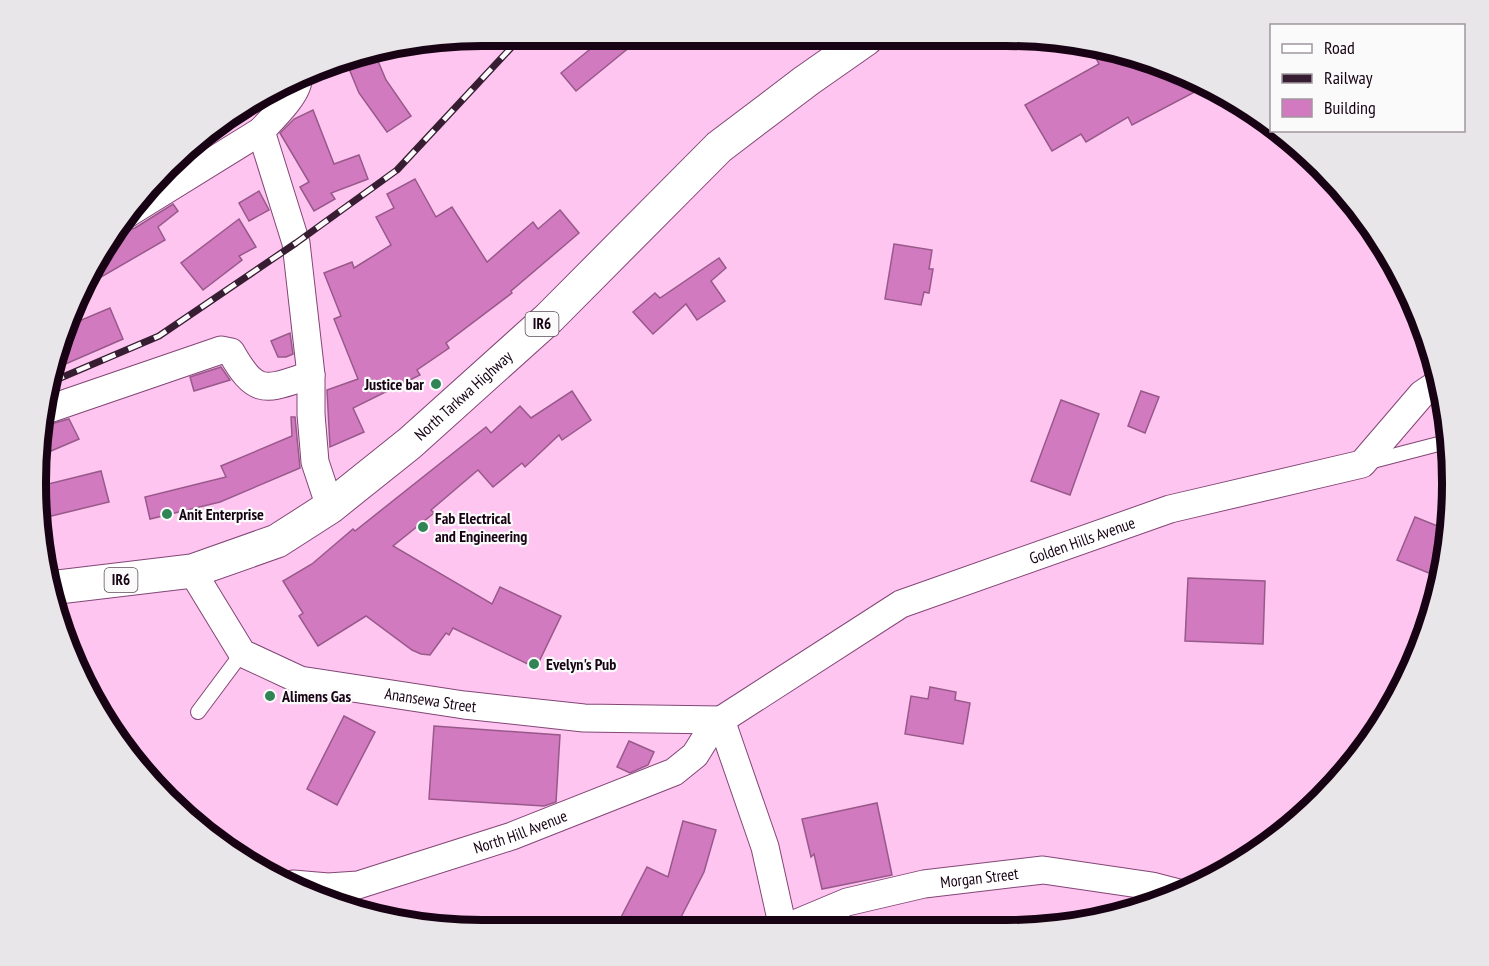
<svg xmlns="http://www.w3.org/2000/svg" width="1489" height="966" viewBox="0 0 1489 966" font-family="'PT Sans Narrow',sans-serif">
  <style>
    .green { fill: #84dea7 }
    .building { fill: #d27abf; stroke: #98598a; stroke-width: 1.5 }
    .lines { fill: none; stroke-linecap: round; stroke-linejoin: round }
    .service-casing { stroke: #834676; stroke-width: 16 }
    .minor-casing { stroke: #834676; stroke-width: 29 }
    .primary-casing { stroke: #834676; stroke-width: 35 }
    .service { stroke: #fff; stroke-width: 14 }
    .minor { stroke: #fff; stroke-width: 27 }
    .primary { stroke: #fff; stroke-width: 33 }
    .rail-casing { stroke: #361d31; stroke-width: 7 }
    .rail { stroke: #fafafa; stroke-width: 4.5; stroke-dasharray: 14; stroke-linecap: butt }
    .poi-dot { fill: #318456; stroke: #fafafa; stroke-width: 2 }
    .labels { text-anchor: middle; stroke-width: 4.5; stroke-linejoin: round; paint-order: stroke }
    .shield { fill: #fafafa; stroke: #5c4d59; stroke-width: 1.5 }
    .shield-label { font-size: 15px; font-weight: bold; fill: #180314 }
    .poi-label { font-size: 16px; font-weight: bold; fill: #180314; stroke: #fafafa; text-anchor: start }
    .street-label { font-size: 16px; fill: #180314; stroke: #fafafa }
    .rim { fill: none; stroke: #180314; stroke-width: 8 }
  </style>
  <rect width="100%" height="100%" fill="#fdc5ef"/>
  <!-- green -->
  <polygon class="green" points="244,107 251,117 188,155 234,112"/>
  <!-- building -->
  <g class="building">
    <polygon points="605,37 642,37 576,91 561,73"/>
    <polygon points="1090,47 1203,82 1208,85 1132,125 1128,117 1086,142 1081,134 1052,151 1025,105 1099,64"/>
    <polygon points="375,54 386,80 411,116 387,132 359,93 345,59"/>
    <polygon points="313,110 334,164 359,155 368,179 331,193 335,199 314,211 300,187 309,182 280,133 294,119"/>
    <polygon points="415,179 436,217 452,207 487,262 533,222 538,229 560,210 579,233 511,291 512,293 446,343 449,348 417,370 420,375 353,408 364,432 330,447 327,390 358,379 334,319 341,316 324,273 352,262 354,268 391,245 376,217 394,208 387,194"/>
    <polygon points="259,191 269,210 249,221 239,203"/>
    <polygon points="173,204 178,211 158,227 165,240 89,284 119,228 127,230 135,228"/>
    <polygon points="239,219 256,247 239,256 242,260 203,290 181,263"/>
    <polygon points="894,244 932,250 929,269 933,269 929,293 924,292 921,305 885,299"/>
    <polygon points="719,258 726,268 711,281 725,301 697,320 686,304 653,334 633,312 655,293 660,298"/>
    <polygon points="110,308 123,339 54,369 60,339 67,326"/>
    <polygon points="290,333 293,354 286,357 278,357 271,341"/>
    <polygon points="221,367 230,380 194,391 190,377"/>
    <polygon points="572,391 591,420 562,440 559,435 525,467 522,463 493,487 478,470 431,510 434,513 393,546 492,604 500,587 561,616 536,668 453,628 449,635 446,633 430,655 421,654 412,650 366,616 318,646 299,616 303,613 283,581 312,564 353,529 355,531 486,427 491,433 520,406 531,418"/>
    <polygon points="1141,391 1159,397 1145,433 1128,426"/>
    <polygon points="1061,400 1099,414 1070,495 1031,481"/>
    <polygon points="291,417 295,417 300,468 220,502 150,519 145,497 226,477 221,466 292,436"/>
    <polygon points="69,419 79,439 37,457 43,426"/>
    <polygon points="101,471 109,502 43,518 40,486"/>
    <polygon points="1415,517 1450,531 1449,541 1441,578 1397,560"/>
    <polygon points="1188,578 1265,581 1263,644 1185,641"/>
    <polygon points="930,687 956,692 955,700 970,703 963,744 905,734 911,696 928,699"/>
    <polygon points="344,716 375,732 337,805 307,789"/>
    <polygon points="434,726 560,735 556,802 544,806 429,799"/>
    <polygon points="629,741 654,752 648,765 630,773 617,767"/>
    <polygon points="877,803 892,875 822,889 814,854 811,857 802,819"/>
    <polygon points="683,821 716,830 704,872 676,927 616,927 647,867 668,877"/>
  </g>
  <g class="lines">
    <defs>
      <g id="service">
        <polyline points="1369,462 1450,441"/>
        <polyline points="198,712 242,653"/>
      </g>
      <g id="minor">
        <path d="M298,80C298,94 271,120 261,131L296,243L311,375V414L315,462L330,507"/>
        <polyline points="127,214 261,131"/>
        <path d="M46,410L221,350L231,352C257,398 266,389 311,375"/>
        <path id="s1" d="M192,571L242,653L300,680L464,705L584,718L721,720"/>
        <polyline points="721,720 765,847 783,928"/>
        <path id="s2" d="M293,884L328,887L358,885L512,836L674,772L695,755L710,731L721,720L901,604L1170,509L1362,464L1422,394L1440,382"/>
        <path id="s3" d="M785,928L847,902L924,884L1043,870L1152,886L1179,893"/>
      </g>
      <g id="primary">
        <path id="s4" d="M50,588L192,571L277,541L330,507L410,443L549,318L719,147L806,81L866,39"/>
      </g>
    </defs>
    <!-- service casing -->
    <use href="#service" class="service-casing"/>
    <!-- minor casing -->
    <use href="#minor" class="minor-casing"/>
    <!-- primary casing -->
    <use href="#primary" class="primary-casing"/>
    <!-- service -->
    <use href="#service" class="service"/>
    <!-- minor -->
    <use href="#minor" class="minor"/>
    <!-- primary -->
    <use href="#primary" class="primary"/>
    <defs>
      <polyline id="rail" points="51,382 159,336 296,243 397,170 522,36"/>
    </defs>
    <!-- rail casing -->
    <use href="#rail" class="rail-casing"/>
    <!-- rail -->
    <use href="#rail" class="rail"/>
  </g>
  <!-- markers -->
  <g class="poi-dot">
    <circle cx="436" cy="384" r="6"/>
    <circle cx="167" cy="514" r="6"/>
    <circle cx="423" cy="527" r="6"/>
    <circle cx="534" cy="664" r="6"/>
    <circle cx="270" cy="696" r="6"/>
  </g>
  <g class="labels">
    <!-- shield labels -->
    <g class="shield">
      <rect x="525.5" y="312" width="33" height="24" rx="4.5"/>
      <rect x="104.5" y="568" width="33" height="24" rx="4.5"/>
    </g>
    <g class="shield-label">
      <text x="542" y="329">IR6</text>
      <text x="121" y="585">IR6</text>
    </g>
    <!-- poi labels -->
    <g class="poi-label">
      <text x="424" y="390" text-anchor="end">Justice bar</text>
      <text x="179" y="520">Anit Enterprise</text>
      <text x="435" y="524">Fab Electrical<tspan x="435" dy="18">and Engineering</tspan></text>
      <text x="546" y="670">Evelyn's Pub</text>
      <text x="282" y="702">Alimens Gas</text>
    </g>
    <!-- street labels -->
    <g class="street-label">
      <text dy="6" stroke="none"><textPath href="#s4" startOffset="470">North Tarkwa Highway</textPath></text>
      <text dy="6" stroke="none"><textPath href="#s2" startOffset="878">Golden Hills Avenue</textPath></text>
      <text dy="6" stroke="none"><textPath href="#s1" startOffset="292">Anansewa Street</textPath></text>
      <text dy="6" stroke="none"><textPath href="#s2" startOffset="236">North Hill Avenue</textPath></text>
      <text dy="6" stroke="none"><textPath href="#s3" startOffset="202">Morgan Street</textPath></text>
    </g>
  </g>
  <!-- crop -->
  <path d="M0 0H1489V966H0ZM482 46H1006A436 436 0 0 1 1442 482V484A436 436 0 0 1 1006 920H482A436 436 0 0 1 46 484V482A436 436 0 0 1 482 46Z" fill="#e8e6e8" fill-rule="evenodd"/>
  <path class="rim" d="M482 46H1006A436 436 0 0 1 1442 482V484A436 436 0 0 1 1006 920H482A436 436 0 0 1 46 484V482A436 436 0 0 1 482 46Z"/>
  <!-- legend -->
  <rect x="1270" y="24" width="195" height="108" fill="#fafafa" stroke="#a0979e" stroke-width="1.5"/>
  <rect x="1282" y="44" width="30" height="9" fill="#ffffff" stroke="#a0979e" stroke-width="1.5"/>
  <text x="1324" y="54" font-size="18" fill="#180314">Road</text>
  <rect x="1282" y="74" width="30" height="9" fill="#361d31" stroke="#a0979e" stroke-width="1.5"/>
  <text x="1324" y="84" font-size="18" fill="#180314">Railway</text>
  <rect x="1282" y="99" width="30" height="18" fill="#d27abf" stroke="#a0979e" stroke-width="1.5"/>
  <text x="1324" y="114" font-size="18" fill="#180314">Building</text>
</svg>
